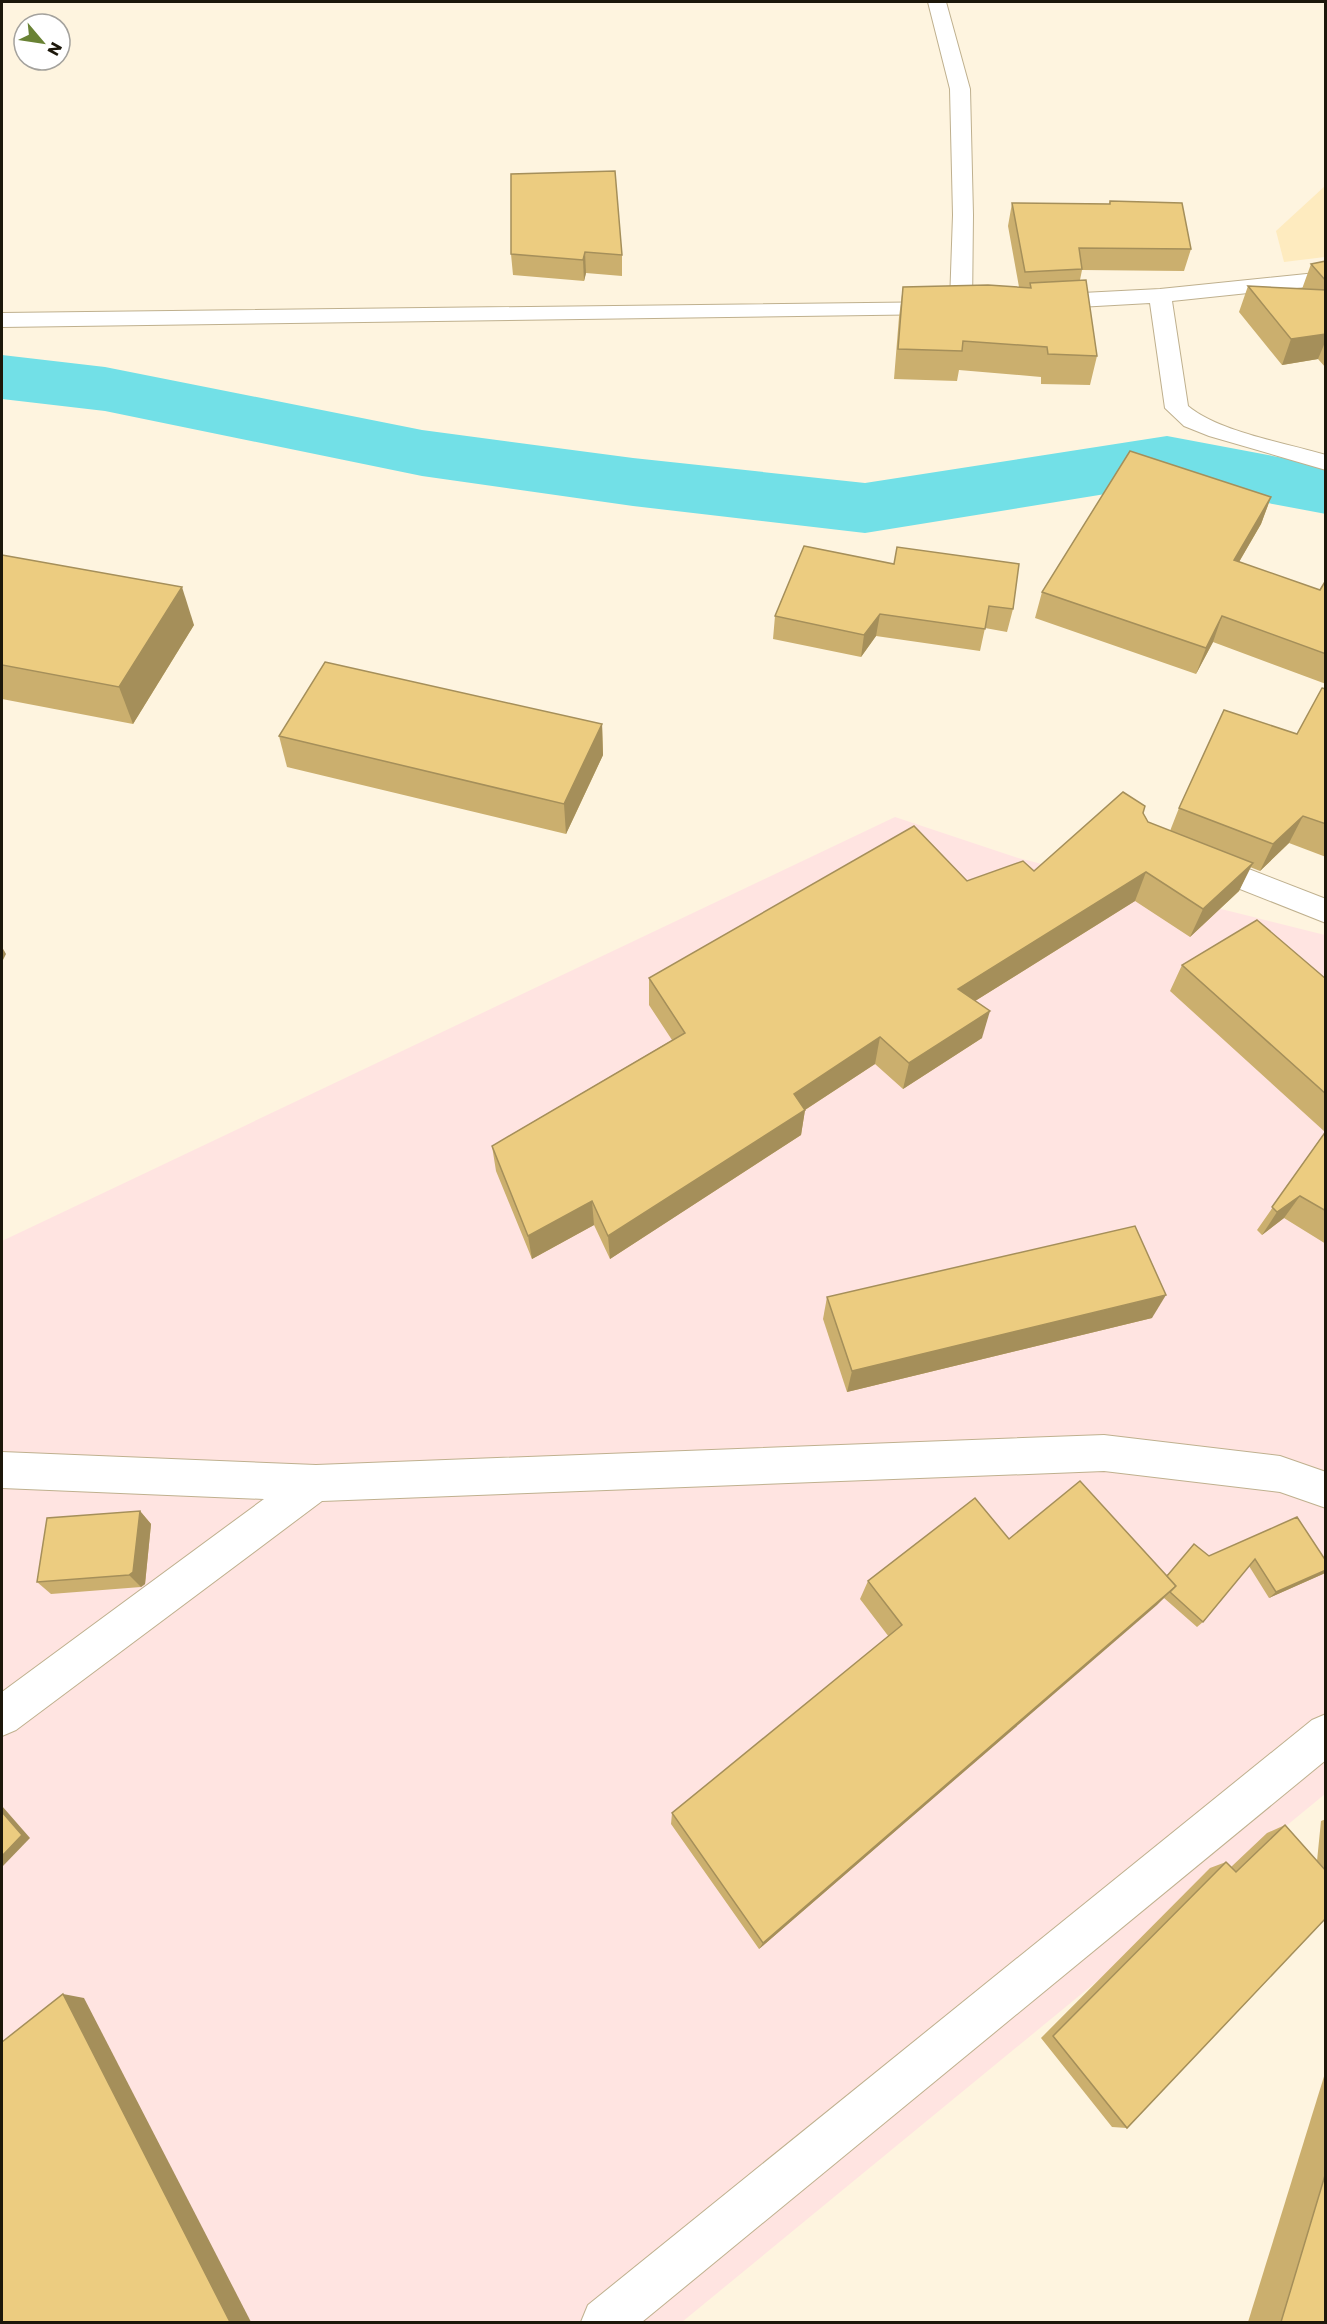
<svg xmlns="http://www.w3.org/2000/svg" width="1327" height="2324" viewBox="0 0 1327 2324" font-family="Poppins,sans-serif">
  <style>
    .industrial { fill: #ffe4e1 }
    .built { fill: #feebbf }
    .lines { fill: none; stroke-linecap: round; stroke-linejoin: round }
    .river { fill: #72e0e7; fill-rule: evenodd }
    .minor-casing { stroke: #bfb08e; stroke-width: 2 }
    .minor { fill: #fff; fill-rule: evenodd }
    .wall { fill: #cbaf6e }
    .shaded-wall { fill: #a58f5a }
    .building { fill: #eccc80; stroke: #a58f5a; stroke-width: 1.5 }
  </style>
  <rect width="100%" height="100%" fill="#fef4df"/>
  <!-- industrial -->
  <polygon class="industrial" points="895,817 1018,858 1325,935 1325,1794 682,2322 2,2322 2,1241"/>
  <!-- built -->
  <polygon class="built" points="1325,186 1325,257 1284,262 1276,231"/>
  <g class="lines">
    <!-- river -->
    <polygon class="river" points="2,355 105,367 422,430 633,458 865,483 1167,436 1326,466 1326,514 1167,484 865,533 633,506 422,476 105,411 2,399"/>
    <defs>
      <g id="minor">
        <path d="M928,2H946L970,89L973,215L972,307L969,312C959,314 953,311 944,314L2,327V313L950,302L953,215L950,89Z"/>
        <path d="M1326,272V285L1172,301L1188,406C1219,432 1286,443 1326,455V470L1209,436L1184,426L1165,408L1150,303L1043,309L1035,307L1032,302L1035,297L1043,295L1160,289Z"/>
        <polygon points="1202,851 1326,899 1326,923 1192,870 1187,862 1192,854"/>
        <polygon points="1104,1435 1280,1456 1326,1472 1326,1508 1280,1492 1104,1471 322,1501 16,1730 2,1736 2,1692 264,1499 2,1488 2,1452 316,1465"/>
        <polygon points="1326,1714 1326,1760 642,2322 581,2322 588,2305 1312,1720"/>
      </g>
    </defs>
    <!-- minor casing -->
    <use href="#minor" class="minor-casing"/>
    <!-- minor -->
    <use href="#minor" class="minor"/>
  </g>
  <!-- wall -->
  <g class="wall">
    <polygon points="511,174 622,255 622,276 586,273 584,281 513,275 511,254"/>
    <polygon points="1110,201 1191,249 1184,271 1082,270 1080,280 1097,356 1090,385 1041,384 1041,377 959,370 957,381 894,379 899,317 903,287 1019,287 1008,226 1012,203 1109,204"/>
    <polygon points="1311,264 1326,281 1326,368 1318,359 1282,365 1239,312 1248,286 1302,289"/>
    <polygon points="1271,497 1261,524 1239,562 1320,590 1326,580 1326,684 1213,642 1196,674 1035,618 1042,592"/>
    <polygon points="804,546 1013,609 1007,632 985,628 980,651 876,636 861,657 773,639 775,616"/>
    <polygon points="2,555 194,625 133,724 2,699"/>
    <polygon points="1326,689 1326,857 1289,843 1260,871 1250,867 1239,891 1190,937 1135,901 975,1001 982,1038 903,1089 875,1064 805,1110 801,1135 610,1259 594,1225 532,1259 496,1171 492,1146 672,1040 649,1005 649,978 967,881 1034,871 1143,813 1148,822 1170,831 1179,808 1297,734"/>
    <polygon points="602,724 603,755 566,834 287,767 279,736"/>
    <polygon points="1182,965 1326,979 1326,1244 1284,1218 1262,1235 1257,1230 1325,1132 1170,991"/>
    <polygon points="827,1297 1152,1318 847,1392 823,1319"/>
    <polygon points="140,1511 151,1524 145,1584 141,1587 51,1594 37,1582"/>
    <polygon points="1009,1539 1166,1575 1209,1556 1326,1561 1326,1572 1323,1574 1269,1598 1249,1566 1203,1622 1197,1627 1164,1598 759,1949 671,1824 672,1813 889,1637 860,1599 868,1581"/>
    <polygon points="1326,1819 1326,1918 1127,2128 1112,2127 1041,2038 1210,1868 1226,1862 1231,1867 1267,1833 1285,1825 1317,1861 1321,1821"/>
    <polygon points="1326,2070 1326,2322 1248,2322"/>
  </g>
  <!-- shaded-wall -->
  <g class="shaded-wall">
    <polygon points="585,252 586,273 584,281 583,260"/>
    <polygon points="1326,334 1326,340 1318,359 1282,365 1291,339"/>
    <polygon points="1271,497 1261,524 1225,586 1234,560"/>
    <polygon points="182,587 194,625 133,724 119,687"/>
    <polygon points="880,614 876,636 861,657 864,635"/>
    <polygon points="1222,616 1213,642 1196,674 1206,648"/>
    <polygon points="602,724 603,755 566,834 564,804"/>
    <polygon points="1303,816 1289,843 1260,871 1273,844"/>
    <polygon points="1253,863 1239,891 1190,937 1203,909"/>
    <polygon points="1146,872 1135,901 951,1016 958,989"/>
    <polygon points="2,947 6,954 2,962"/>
    <polygon points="990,1011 982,1038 903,1089 909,1063"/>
    <polygon points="880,1037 875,1064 791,1119 794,1094"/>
    <polygon points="805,1110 801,1135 610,1259 608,1236"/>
    <polygon points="1300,1196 1284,1218 1262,1235 1277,1212"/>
    <polygon points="592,1201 594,1225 532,1259 528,1236"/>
    <polygon points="1166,1295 1152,1318 847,1392 852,1371"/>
    <polygon points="140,1511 151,1524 145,1584 141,1587 129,1575"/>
    <polygon points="1326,1570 1326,1572 1323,1574 1269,1598 1276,1592"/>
    <polygon points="1176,1586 1157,1605 759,1949 763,1943"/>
    <polygon points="2,1806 30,1838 2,1867"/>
    <polygon points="63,1994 84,1998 251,2322 230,2322"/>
  </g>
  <!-- building -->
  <g class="building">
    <polygon points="615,171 622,255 585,252 583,260 511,254 511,174"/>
    <polygon points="1110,201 1182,203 1191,249 1079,248 1082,269 1025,272 1012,203 1110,204"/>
    <polygon points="1326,261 1326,281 1311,264"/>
    <polygon points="1086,280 1097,356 1048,354 1047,347 963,341 962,351 898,349 903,287 988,285 1031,288 1030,283"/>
    <polygon points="1248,286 1326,290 1326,334 1291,339"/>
    <polygon points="1130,451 1271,497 1234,560 1320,590 1326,580 1326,654 1222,616 1206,648 1042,592"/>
    <polygon points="804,546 894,564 897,547 1019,564 1013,609 989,606 985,629 880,614 864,635 775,616"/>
    <polygon points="2,555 182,587 119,687 2,665"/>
    <polygon points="325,662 602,724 564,804 279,736"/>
    <polygon points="1322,688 1326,689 1326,824 1303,816 1273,844 1179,808 1224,710 1297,734"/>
    <polygon points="1123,792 1145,806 1143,813 1148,822 1253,863 1203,909 1146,872 958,989 990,1011 909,1063 880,1037 794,1094 805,1110 608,1236 592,1201 528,1236 492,1146 685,1033 649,978 914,826 967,881 1023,861 1034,871"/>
    <polygon points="1257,920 1326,979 1326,1094 1182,965"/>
    <polygon points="1326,1131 1326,1211 1300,1196 1277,1212 1272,1207"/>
    <polygon points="1135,1226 1166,1295 852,1371 827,1297"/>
    <polygon points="1080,1481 1176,1586 763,1943 672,1813 902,1625 868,1581 975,1498 1009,1539"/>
    <polygon points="140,1511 133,1572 129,1575 37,1582 47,1518"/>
    <polygon points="1297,1517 1326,1561 1326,1570 1276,1592 1255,1559 1203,1622 1170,1592 1176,1586 1167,1576 1194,1544 1209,1556"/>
    <polygon points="2,1812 22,1835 2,1856"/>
    <polygon points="1285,1825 1326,1871 1326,1918 1127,2128 1053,2036 1226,1862 1236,1872"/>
    <polygon points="63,1994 230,2322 2,2322 2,2042"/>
    <polygon points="1326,2172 1326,2322 1281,2322"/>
  </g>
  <!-- border -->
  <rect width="1327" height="2324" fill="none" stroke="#1c170a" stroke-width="6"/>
  <!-- north arrow -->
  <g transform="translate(42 42) rotate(119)"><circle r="28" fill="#ffffff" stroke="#a4a29d" stroke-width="1.5"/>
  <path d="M0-4.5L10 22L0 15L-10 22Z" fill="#698234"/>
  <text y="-9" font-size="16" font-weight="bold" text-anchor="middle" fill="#1c170a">N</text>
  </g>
</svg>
